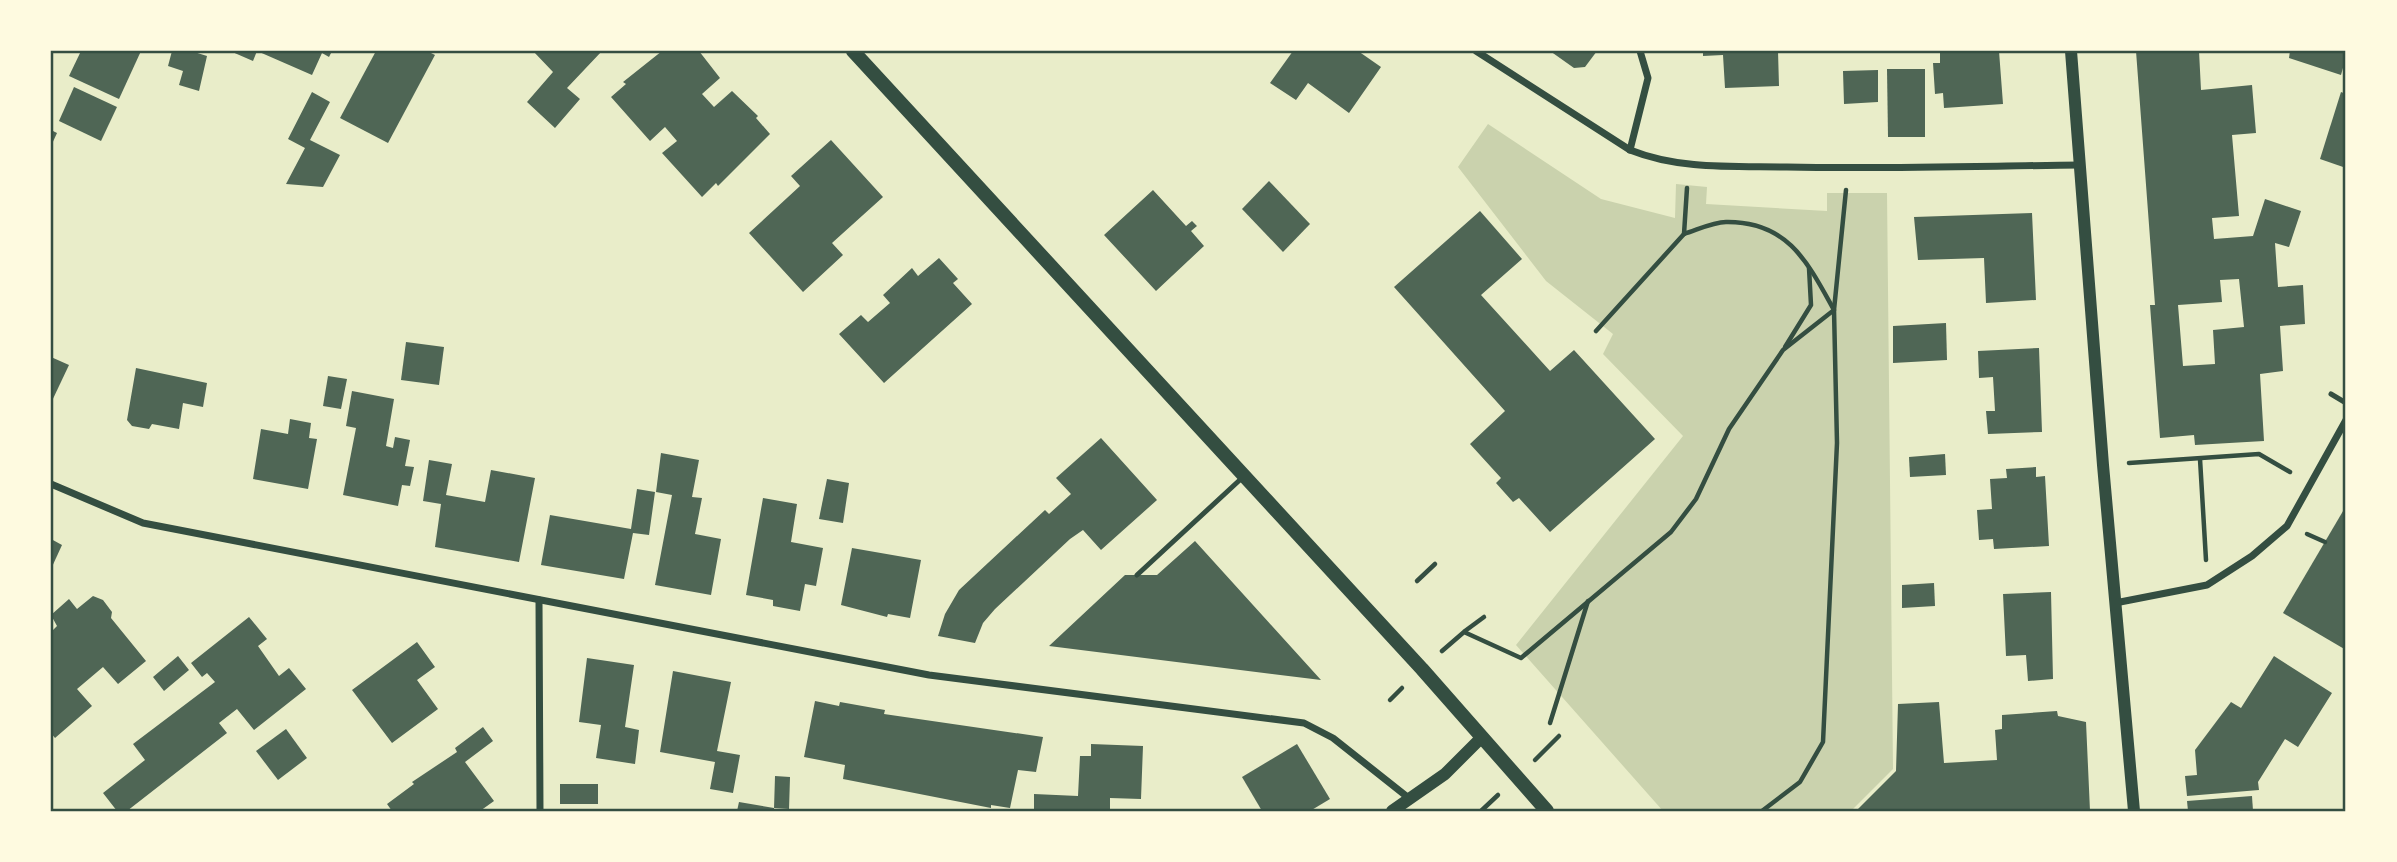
<svg xmlns="http://www.w3.org/2000/svg" width="2397" height="862" viewBox="0 0 2397 862" font-family="'Noto Sans',sans-serif">
  <style>
    .green { fill: #cad2ad }
    .building { fill: #4f6655; fill-rule: evenodd }
    .lines { fill: none; stroke-linecap: round; stroke-linejoin: round }
    .path { stroke: #344e41; stroke-width: 4.5 }
    .service { stroke: #344e41; stroke-width: 5 }
    .minor { stroke: #344e41; stroke-width: 7 }
    .tertiary { stroke: #344e41; stroke-width: 12 }
    .secondary { stroke: #344e41; stroke-width: 14 }
    .neatline { fill: none; stroke: #344e41; stroke-width: 2.5 }
  </style>
  <rect width="100%" height="100%" fill="#e9edc9"/>
  <!-- green -->
  <polygon class="green" points="1488,124 1601,199 1675,218 1676,184 1707,187 1706,204 1827,211 1827,193 1887,193 1893,769 1851,811 1663,811 1516,645 1683,436 1603,354 1613,334 1546,281 1458,167"/>
  <!-- building -->
  <g class="building">
    <polygon points="81,51 141,51 119,99 69,76"/>
    <polygon points="172,51 191,51 207,56 199,91 179,85 183,71 168,66"/>
    <polygon points="230,51 332,51 329,57 322,53 312,75 257,51 253,61"/>
    <polygon points="376,51 427,51 435,55 388,143 340,118"/>
    <polygon points="533,51 602,51 567,88 580,99 555,128 527,102 553,72"/>
    <polygon points="662,51 699,51 720,78 702,94 714,107 732,91 758,116 756,118 770,134 718,186 716,183 702,197 662,153 677,141 665,127 650,141 611,97 626,84 623,82"/>
    <polygon points="1293,51 1358,51 1381,67 1349,113 1308,83 1296,100 1270,83"/>
    <polygon points="1550,51 1597,51 1585,67 1574,68"/>
    <polygon points="1703,51 1778,51 1779,86 1725,88 1723,55 1703,56"/>
    <polygon points="1940,51 1999,51 2003,104 1944,108 1943,93 1935,94 1933,63 1940,63"/>
    <path d="M2136,51H2199L2201,90L2252,85L2256,133L2232,135L2239,216L2212,218L2214,239L2253,236L2265,199L2301,211L2289,247L2275,243L2278,287L2303,285L2305,324L2280,326L2283,371L2260,374L2264,441L2195,445L2194,435L2160,438L2150,305H2155ZM2239,279L2244,327L2213,330L2215,364L2183,366L2178,305L2222,302L2220,280Z"/>
    <polygon points="2290,51 2346,51 2346,57 2341,75 2289,58"/>
    <polygon points="1887,69 1925,69 1925,137 1888,137"/>
    <polygon points="1878,70 1878,102 1844,104 1843,71"/>
    <polygon points="74,87 117,107 101,141 59,121"/>
    <polygon points="312,92 330,102 310,140 340,155 323,187 286,184 305,148 288,139"/>
    <polygon points="2341,92 2346,94 2346,168 2320,159"/>
    <polygon points="51,130 57,133 51,146"/>
    <polygon points="831,140 883,197 832,243 843,255 803,292 749,233 800,186 791,176"/>
    <polygon points="1269,181 1310,224 1283,252 1242,209"/>
    <polygon points="1153,190 1186,226 1192,221 1197,226 1191,231 1204,246 1156,291 1104,235"/>
    <polygon points="1480,211 1522,259 1481,295 1550,371 1574,350 1655,439 1550,532 1519,498 1513,502 1504,492 1496,483 1501,478 1470,444 1505,411 1394,287"/>
    <polygon points="2032,213 2036,300 1986,303 1984,258 1918,260 1914,217"/>
    <polygon points="939,258 958,279 953,283 972,304 884,383 839,334 861,315 868,322 890,303 883,295 912,268 918,276"/>
    <polygon points="1946,323 1947,360 1893,363 1893,326"/>
    <polygon points="406,342 444,347 439,385 401,380"/>
    <polygon points="2039,348 2042,432 1988,434 1986,411 1995,411 1993,377 1979,378 1978,351"/>
    <polygon points="51,357 69,365 51,403"/>
    <polygon points="136,368 207,383 203,407 183,403 179,429 152,424 149,429 132,426 127,420"/>
    <polygon points="328,376 347,379 341,409 323,406"/>
    <polygon points="352,391 394,399 386,446 393,448 395,437 410,440 405,466 414,467 410,486 402,485 398,506 343,495 356,428 346,426"/>
    <polygon points="290,419 311,423 309,438 317,439 308,489 253,479 261,429 288,434"/>
    <polygon points="1101,438 1157,500 1101,550 1083,530 1070,539 995,609 983,623 975,643 938,636 945,614 959,590 1045,510 1049,514 1071,494 1056,478"/>
    <polygon points="661,453 699,460 692,497 702,498 695,534 721,539 711,595 655,585 672,495 656,492"/>
    <polygon points="1945,454 1946,475 1910,477 1909,457"/>
    <polygon points="429,460 452,464 446,495 485,502 491,470 535,478 519,562 435,547 441,504 423,501"/>
    <polygon points="2036,467 2036,477 2045,476 2049,546 1994,549 1993,539 1979,540 1977,510 1992,509 1990,479 2007,478 2006,469"/>
    <polygon points="827,479 849,483 843,523 819,519"/>
    <polygon points="637,489 655,492 649,535 633,533 624,579 541,565 550,515 631,529"/>
    <polygon points="763,498 797,504 791,542 823,548 816,586 805,584 800,611 773,606 773,600 746,595"/>
    <polygon points="2346,506 2346,650 2283,613"/>
    <polygon points="51,539 62,545 51,569"/>
    <polygon points="1195,541 1321,680 1049,646 1125,575 1157,575"/>
    <polygon points="852,548 921,560 910,618 888,614 887,617 841,605"/>
    <polygon points="1934,583 1935,606 1902,608 1902,585"/>
    <polygon points="2051,592 2053,679 2028,681 2026,655 2006,656 2003,594"/>
    <polygon points="93,596 103,600 112,612 111,618 146,661 118,684 103,667 77,689 92,706 55,738 51,733 51,632 57,626 51,615 69,599 77,609"/>
    <polygon points="249,617 267,639 258,646 279,676 289,668 306,689 254,730 237,709 219,723 227,733 127,811 117,811 103,793 145,760 133,744 215,682 207,673 202,677 191,663"/>
    <polygon points="417,642 435,667 417,680 438,709 392,743 352,690"/>
    <polygon points="178,656 189,670 164,691 153,677"/>
    <polygon points="2274,656 2332,693 2298,747 2285,739 2258,782 2259,790 2187,796 2185,776 2197,775 2195,750 2231,702 2241,708"/>
    <polygon points="587,658 634,665 625,727 639,730 635,764 596,758 601,725 579,722"/>
    <polygon points="673,671 731,682 717,751 740,755 733,793 710,789 715,762 660,752"/>
    <polygon points="815,701 839,706 840,702 885,710 884,714 1043,737 1036,772 1018,770 1010,808 991,805 991,808 843,779 845,765 804,757"/>
    <polygon points="1939,702 1944,763 1997,760 1995,730 2002,729 2002,715 2057,711 2058,716 2086,722 2090,811 1856,811 1896,771 1898,704"/>
    <polygon points="483,727 493,741 465,762 494,801 480,811 392,811 387,804 414,784 412,782 457,752 455,748"/>
    <polygon points="286,729 307,758 278,780 256,751"/>
    <polygon points="1091,744 1143,746 1141,799 1110,798 1110,811 1034,811 1034,794 1078,796 1080,756 1091,756"/>
    <polygon points="1297,744 1330,799 1310,811 1262,811 1242,777"/>
    <polygon points="775,776 790,777 789,809 774,808"/>
    <rect x="560" y="784" width="38" height="20"/>
    <polygon points="2252,796 2253,811 2188,811 2187,801"/>
    <polygon points="739,802 774,808 774,811 737,811"/>
  </g>
  <g class="lines">
    <!-- path -->
    <g class="path">
      <polyline points="1596,331 1684,234"/>
      <polyline points="1785,347 1811,305 1809,268"/>
      <polyline points="2200,459 2206,560"/>
      <polyline points="2129,463 2259,454 2290,472"/>
      <polyline points="2307,534 2325,542"/>
      <polyline points="1417,581 1435,564"/>
      <polyline points="1465,631 1484,617"/>
      <path d="M1442,651L1464,632L1521,658L1671,532L1696,499L1729,429L1783,350L1834,310C1808,263 1788,221 1726,222C1713,222 1697,230 1684,234L1687,188"/>
      <polyline points="1390,700 1402,688"/>
      <polyline points="1550,723 1588,601"/>
      <polyline points="1535,760 1559,736"/>
      <polyline points="1481,811 1498,795"/>
      <polyline points="1762,811 1800,782 1823,742 1837,443 1834,310 1846,190"/>
    </g>
    <!-- service -->
    <g class="service">
      <polyline points="2331,394 2346,403"/>
      <polyline points="1137,575 1243,477"/>
    </g>
    <!-- minor -->
    <g class="minor">
      <path d="M1476,51L1630,150C1680,170 1734,166 1787,167C1885,169 1983,166 2081,165"/>
      <polyline points="1630,150 1648,78 1640,51"/>
      <polyline points="51,484 143,523 929,675 1304,723 1333,738 1410,799"/>
      <polyline points="539,600 540,811"/>
      <polyline points="2115,603 2207,585 2252,556 2287,526 2346,420"/>
    </g>
    <!-- tertiary -->
    <g class="tertiary">
      <polyline points="2071,51 2103,465 2134,811"/>
      <polyline points="1392,811 1445,774 1480,739"/>
    </g>
    <!-- secondary -->
    <polyline class="secondary" points="853,51 1422,669 1547,811"/>
  </g>
  <!-- border -->
  <rect width="2397" height="862" fill="none" stroke="#fefae0" stroke-width="105"/>
  <rect x="52" y="52" width="2292" height="758" class="neatline"/>
</svg>
